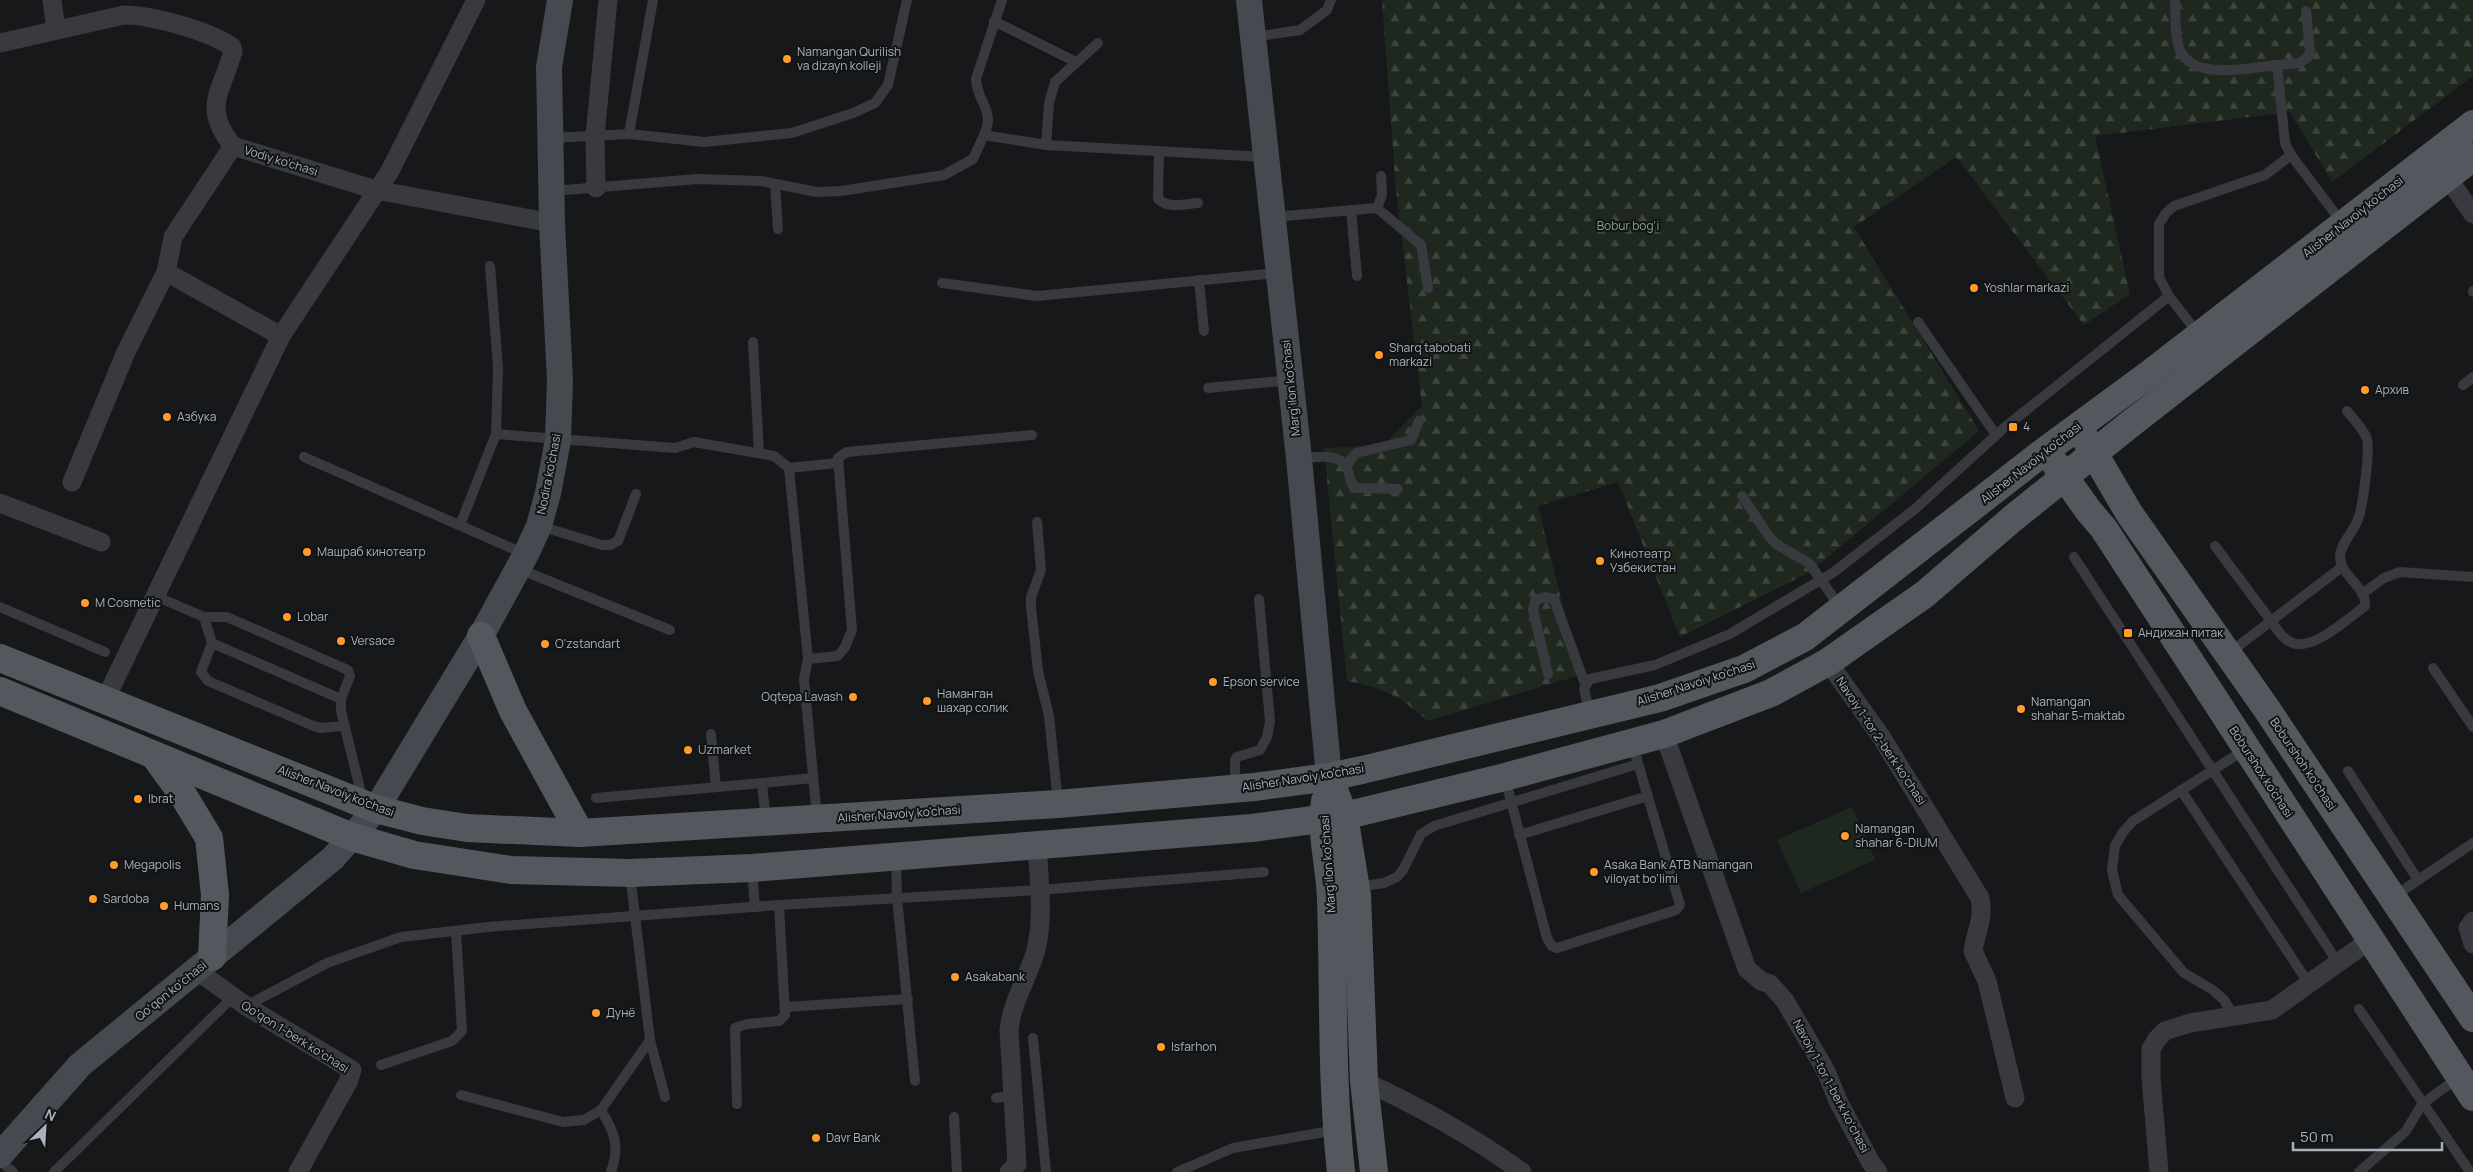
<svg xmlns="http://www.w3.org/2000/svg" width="2473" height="1172" viewBox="0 0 2473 1172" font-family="Manrope,sans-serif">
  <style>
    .grass { fill: #1f281f }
    .forest { fill: url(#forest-firs) }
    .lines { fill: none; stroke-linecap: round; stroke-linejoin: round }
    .service { stroke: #383a3f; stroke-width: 10 }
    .minor { stroke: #383a3f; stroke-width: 19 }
    .secondary { stroke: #46494f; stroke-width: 26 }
    .primary { stroke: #54585e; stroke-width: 28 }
    .poi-dot { fill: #ff9c2a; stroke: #121315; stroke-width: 2 }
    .labels { text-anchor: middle; stroke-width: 4; stroke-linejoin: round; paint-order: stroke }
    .poi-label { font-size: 12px; fill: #a9b1bb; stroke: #121315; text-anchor: start }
    .street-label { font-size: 12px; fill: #a9b1bb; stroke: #121315 }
    .park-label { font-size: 12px; fill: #81a77e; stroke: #121315 }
  </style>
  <defs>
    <pattern id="forest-firs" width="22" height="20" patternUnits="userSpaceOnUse" patternTransform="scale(1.25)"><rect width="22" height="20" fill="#1f281f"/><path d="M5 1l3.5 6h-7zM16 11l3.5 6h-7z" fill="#3d453e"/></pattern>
  </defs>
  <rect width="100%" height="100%" fill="#17181a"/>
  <!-- grass -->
  <polygon class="grass" points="1852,807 1875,860 1801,893 1777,840"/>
  <!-- forest -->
  <path class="forest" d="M1382,0H2473V76L2332,182L2290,112L2095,136L2130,294L2084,325L1956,157L1854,227L1979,431L1810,572L1680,637L1618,482L1538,506L1580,675L1428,721C1399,696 1385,688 1347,681L1324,448L1384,445L1422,406L1396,190Z"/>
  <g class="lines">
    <!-- service -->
    <g class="service">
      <path d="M1002,0L976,79C977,103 996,110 984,135L1046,145L1265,157"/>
      <path d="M2175,0C2176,15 2174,36 2180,50C2194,82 2251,67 2277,65L2285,143L2291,155"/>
      <polyline points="994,21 1076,62"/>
      <polyline points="1254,37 1300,30 1327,10 1331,0"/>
      <polyline points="2277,65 2299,63 2308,57 2310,51 2306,11"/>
      <polyline points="629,134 653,0"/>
      <polyline points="551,138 629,134 704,142 792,133 853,113 875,103 888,85 907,0"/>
      <polyline points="1046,145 1049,103 1055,82 1098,43"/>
      <path d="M1159,151L1158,199C1169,209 1184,204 1198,203"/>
      <polyline points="775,184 778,229"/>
      <polyline points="553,191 697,179 761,181 817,192 841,191 944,175 973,159 984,135"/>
      <polyline points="1377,208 1382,195 1381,176"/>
      <polyline points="1351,210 1357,276"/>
      <polyline points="1273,217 1377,208 1421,245 1428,288"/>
      <polyline points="490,266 498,367 496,434 675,448 694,442 774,456 789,468"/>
      <polyline points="1199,280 1204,331"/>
      <polyline points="942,283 1037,296 1278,273"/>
      <polyline points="2473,291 2473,292"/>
      <polyline points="1918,322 1996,435"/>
      <polyline points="2199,335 2169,296 2159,277 2159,224 2166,213 2174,206 2265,175 2291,155 2343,224"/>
      <polyline points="753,342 759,453"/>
      <polyline points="2463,385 2473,377"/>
      <polyline points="1208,388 1290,380"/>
      <polyline points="304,457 525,554"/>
      <path d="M1300,458C1313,458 1337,452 1346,466C1350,473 1349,481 1354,488L1398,489"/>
      <polyline points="1346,466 1356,453 1411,440 1419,421"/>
      <polyline points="1742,496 1768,535 1776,544 1809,563 1840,607"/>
      <polyline points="1037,522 1041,570 1031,597 1031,607 1038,671 1049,716 1058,803"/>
      <polyline points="460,525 496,434"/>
      <polyline points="540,526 602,545 610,545 618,541 636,494"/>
      <polyline points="2215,546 2271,621 2229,653"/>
      <polyline points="2074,557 2338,963"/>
      <path d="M2342,567L2271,621C2277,629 2283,640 2293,643C2313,651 2349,618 2365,606C2368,588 2340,576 2340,556C2341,542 2354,532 2358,519C2363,507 2370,450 2367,439C2363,428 2354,420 2347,411"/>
      <polyline points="519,569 670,630"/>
      <polyline points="2362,594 2384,578 2400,572 2473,577"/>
      <polyline points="155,596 204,617 227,617 348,670 350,676 341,699 341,711 363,801"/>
      <polyline points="0,607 105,652"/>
      <polyline points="204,617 212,643 341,699"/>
      <polyline points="212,643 201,672 208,681 311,725 320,728 345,726"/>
      <polyline points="808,659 789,468 837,463"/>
      <polyline points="2433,668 2473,727"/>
      <polyline points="1548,674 1533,610 1535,600 1545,597 1554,599 1585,684"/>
      <polyline points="1590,714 1584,689 1590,679 1655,665 1730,634 1834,572 1915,509 2004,428 2169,296"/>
      <polyline points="711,734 716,787"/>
      <polyline points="2348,771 2418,880"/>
      <polyline points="1505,778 1547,938 1552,946 1557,948 1676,910 1680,905 1632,743"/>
      <polyline points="762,783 813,778"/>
      <polyline points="1235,788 1235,760 1237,757 1260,750 1267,737 1270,721 1259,599"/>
      <polyline points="2181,790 2309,984"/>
      <polyline points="596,798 762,783 766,821"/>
      <polyline points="817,818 804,679 808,659 838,656 845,647 852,630 838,458 847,452 1032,435"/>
      <polyline points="1519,835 1648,796"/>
      <polyline points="896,858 897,897 915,1081"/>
      <polyline points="752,869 755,907"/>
      <polyline points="630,874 650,1040 665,1097"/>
      <polyline points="1356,887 1384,883 1397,877 1403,870 1421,834 1434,826 1638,764"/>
      <polyline points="2393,897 2473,843"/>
      <polyline points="246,1006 327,963 401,937 488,927 779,905 1039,890 1264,872"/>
      <polyline points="785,1007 908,999"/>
      <polyline points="2359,1009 2470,1172"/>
      <polyline points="2234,1016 2224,1000 2213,990 2184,973 2118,895 2112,870 2115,846 2123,832 2133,821 2246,749"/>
      <polyline points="1033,1038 1046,1172"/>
      <polyline points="381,1065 452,1041 462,1031 456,931"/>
      <polyline points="461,1095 563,1122 584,1120 601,1110 650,1040"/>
      <polyline points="996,1098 1013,1096"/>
      <polyline points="737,1104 735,1028 747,1024 779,1021 785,1015 779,905"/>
      <path d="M601,1110C615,1133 620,1146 611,1172"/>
      <polyline points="954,1117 957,1172"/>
      <polyline points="0,1161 13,1172"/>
      <polyline points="54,1172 233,997"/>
      <polyline points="1177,1172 1233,1148 1336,1130"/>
      <polyline points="2359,1172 2406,1131 2422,1104 2459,1077"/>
    </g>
    <!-- minor -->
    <g class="minor">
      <polyline points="52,0 56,29"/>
      <path d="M0,43L124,15C151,15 210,31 232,47L233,51C222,92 201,107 233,146L376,190L552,223"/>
      <polyline points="2447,177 2473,214"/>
      <polyline points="596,188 595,136 608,0"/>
      <polyline points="166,272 281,336"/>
      <polyline points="72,482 126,352 166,272 173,237 233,146"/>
      <polyline points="0,503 101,542"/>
      <path d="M1828,662L1882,738L1980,898C1984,921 1976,930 1973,951L1987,981L2015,1098"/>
      <polyline points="105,700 281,336 390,171 476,0"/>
      <polyline points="1664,734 1747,969 1761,981 1770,984 1785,1001 1826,1071 1838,1101 1871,1163 1878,1172"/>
      <polyline points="2473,921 2468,928 2473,944"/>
      <polyline points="196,970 246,1006 352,1070 348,1082 298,1172"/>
      <path d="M1364,1081C1420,1107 1472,1136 1522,1172"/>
      <path d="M1009,1172L1017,1164L1009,1030C1012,1001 1028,978 1036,950C1044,917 1039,878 1037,845"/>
      <polyline points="2159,1172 2151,1078 2151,1049 2157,1039 2165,1031 2190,1023 2272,1010 2370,940"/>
    </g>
    <!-- secondary -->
    <g class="secondary">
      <polyline points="1249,0 1299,458 1329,777"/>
      <polyline points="0,1155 80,1065 333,858 376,809 481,636 526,554 539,526 548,493 558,440 560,380 552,223 549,67 560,0"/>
    </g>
    <!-- primary -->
    <g class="primary">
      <polyline points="2085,438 2129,513 2266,708 2473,1018"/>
      <polyline points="2054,462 2088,510 2104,529 2473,1097"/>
      <polyline points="481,636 513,711 580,833"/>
      <polyline points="0,658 376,809 422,821 467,828 580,833 1058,804 1254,787 1329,777 1362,770 1660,698 1744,669 1805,637 2046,450 2148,375 2473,124"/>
      <polyline points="0,691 352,837 414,855 511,870 630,873 752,868 1252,828 1344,816 1501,778 1664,734 1771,693 1828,662 1925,594 2012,519 2129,425 2473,157"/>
      <polyline points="154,755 183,795 209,838 215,895 212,957"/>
      <polyline points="1329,777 1344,816 1357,895 1364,1081 1374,1172"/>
      <path d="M1325,801C1320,833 1330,866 1331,899C1334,990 1331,1082 1341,1172"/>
    </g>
  </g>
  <!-- markers -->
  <g class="poi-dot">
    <circle cx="787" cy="59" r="5"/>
    <circle cx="1974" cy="288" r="5"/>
    <circle cx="1379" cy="355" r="5"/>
    <circle cx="2365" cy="390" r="5"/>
    <circle cx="167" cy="417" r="5"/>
    <rect x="2008" y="422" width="10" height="10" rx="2.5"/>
    <circle cx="307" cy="552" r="5"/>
    <circle cx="1600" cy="561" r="5"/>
    <circle cx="85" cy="603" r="5"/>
    <circle cx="287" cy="617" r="5"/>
    <rect x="2123" y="628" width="10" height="10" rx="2.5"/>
    <circle cx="341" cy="641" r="5"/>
    <circle cx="545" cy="644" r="5"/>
    <circle cx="1213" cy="682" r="5"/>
    <circle cx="853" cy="697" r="5"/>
    <circle cx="927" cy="701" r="5"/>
    <circle cx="2021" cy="709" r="5"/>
    <circle cx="688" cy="750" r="5"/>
    <circle cx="138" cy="799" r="5"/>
    <circle cx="1845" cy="836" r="5"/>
    <circle cx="114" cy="865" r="5"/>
    <circle cx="1594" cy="872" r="5"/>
    <circle cx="93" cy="899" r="5"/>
    <circle cx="164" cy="906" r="5"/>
    <circle cx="955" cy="977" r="5"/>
    <circle cx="596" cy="1013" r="5"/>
    <circle cx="1161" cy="1047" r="5"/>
    <circle cx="816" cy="1138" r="5"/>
  </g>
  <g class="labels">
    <!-- poi labels -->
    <g class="poi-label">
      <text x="797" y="56">Namangan Qurilish<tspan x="797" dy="14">va dizayn kolleji</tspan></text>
      <text x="1984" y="292">Yoshlar markazi</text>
      <text x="1389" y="352">Sharq tabobati<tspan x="1389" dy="14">markazi</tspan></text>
      <text x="2375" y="394">Архив</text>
      <text x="177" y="421">Азбука</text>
      <text x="2023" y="431">4</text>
      <text x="317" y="556">Машраб кинотеатр</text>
      <text x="1610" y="558">Кинотеатр<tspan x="1610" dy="14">Узбекистан</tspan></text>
      <text x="95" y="607">M Cosmetic</text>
      <text x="297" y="621">Lobar</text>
      <text x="2138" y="637">Андижан питак</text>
      <text x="351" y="645">Versace</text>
      <text x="555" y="648">O'zstandart</text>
      <text x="1223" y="686">Epson service</text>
      <text x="937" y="698">Наманган<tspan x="937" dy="14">шахар солик</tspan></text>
      <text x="843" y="701" text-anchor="end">Oqtepa Lavash</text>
      <text x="2031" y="706">Namangan<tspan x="2031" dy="14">shahar 5-maktab</tspan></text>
      <text x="698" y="754">Uzmarket</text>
      <text x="148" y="803">Ibrat</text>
      <text x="1855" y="833">Namangan<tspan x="1855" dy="14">shahar 6-DIUM</tspan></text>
      <text x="124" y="869">Megapolis</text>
      <text x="1604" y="869">Asaka Bank ATB Namangan<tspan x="1604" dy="14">viloyat bo'limi</tspan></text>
      <text x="103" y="903">Sardoba</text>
      <text x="174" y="910">Humans</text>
      <text x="965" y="981">Asakabank</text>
      <text x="606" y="1017">Дунё</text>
      <text x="1171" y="1051">Isfarhon</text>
      <text x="826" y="1142">Davr Bank</text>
    </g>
    <!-- street labels -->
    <g class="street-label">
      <text transform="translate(281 161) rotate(17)" y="4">Vodiy ko'chasi</text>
      <text transform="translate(2353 217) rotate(-38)" y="4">Alisher Navoiy ko'chasi</text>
      <text transform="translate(1291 388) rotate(-96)" y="4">Marg'ilon ko'chasi</text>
      <text transform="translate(2031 463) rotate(-38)" y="4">Alisher Navoiy ko'chasi</text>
      <text transform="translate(549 474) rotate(-79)" y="4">Nodira ko'chasi</text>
      <text transform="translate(1696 683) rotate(-18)" y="4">Alisher Navoiy ko'chasi</text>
      <text transform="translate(1881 741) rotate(56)" y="4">Navoiy 1-tor 2-berk koʻchasi</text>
      <text transform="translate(2303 764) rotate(56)" y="4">Boburshoh koʻchasi</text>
      <text transform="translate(2261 772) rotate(57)" y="4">Boburshox ko'chasi</text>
      <text transform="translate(1303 778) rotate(-9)" y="4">Alisher Navoiy ko'chasi</text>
      <text transform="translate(336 791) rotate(21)" y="4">Alisher Navoiy ko'chasi</text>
      <text transform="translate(899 814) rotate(-4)" y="4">Alisher Navoiy ko'chasi</text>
      <text transform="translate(1328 864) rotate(-94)" y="4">Margʻilon koʻchasi</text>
      <text transform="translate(171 991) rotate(-39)" y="4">Qoʻqon koʻchasi</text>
      <text transform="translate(295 1037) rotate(32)" y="4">Qoʻqon 1-berk koʻchasi</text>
      <text transform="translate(1831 1086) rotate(62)" y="4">Navoiy 1-tor 1-berk koʻchasi</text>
    </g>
    <!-- park labels -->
    <g class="park-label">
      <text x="1628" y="230">Bobur bog'i</text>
    </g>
  </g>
  <!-- north arrow -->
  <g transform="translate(45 1127) rotate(25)" stroke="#121315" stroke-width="4" paint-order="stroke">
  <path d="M0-4L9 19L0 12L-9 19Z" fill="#a9b1bb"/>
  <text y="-8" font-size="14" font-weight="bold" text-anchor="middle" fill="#a9b1bb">N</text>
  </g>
  <!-- scale -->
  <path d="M2293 1142v8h149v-8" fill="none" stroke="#a9b1bb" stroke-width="2.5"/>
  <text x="2300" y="1142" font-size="15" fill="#a9b1bb" stroke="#121315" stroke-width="4" paint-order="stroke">50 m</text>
</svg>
